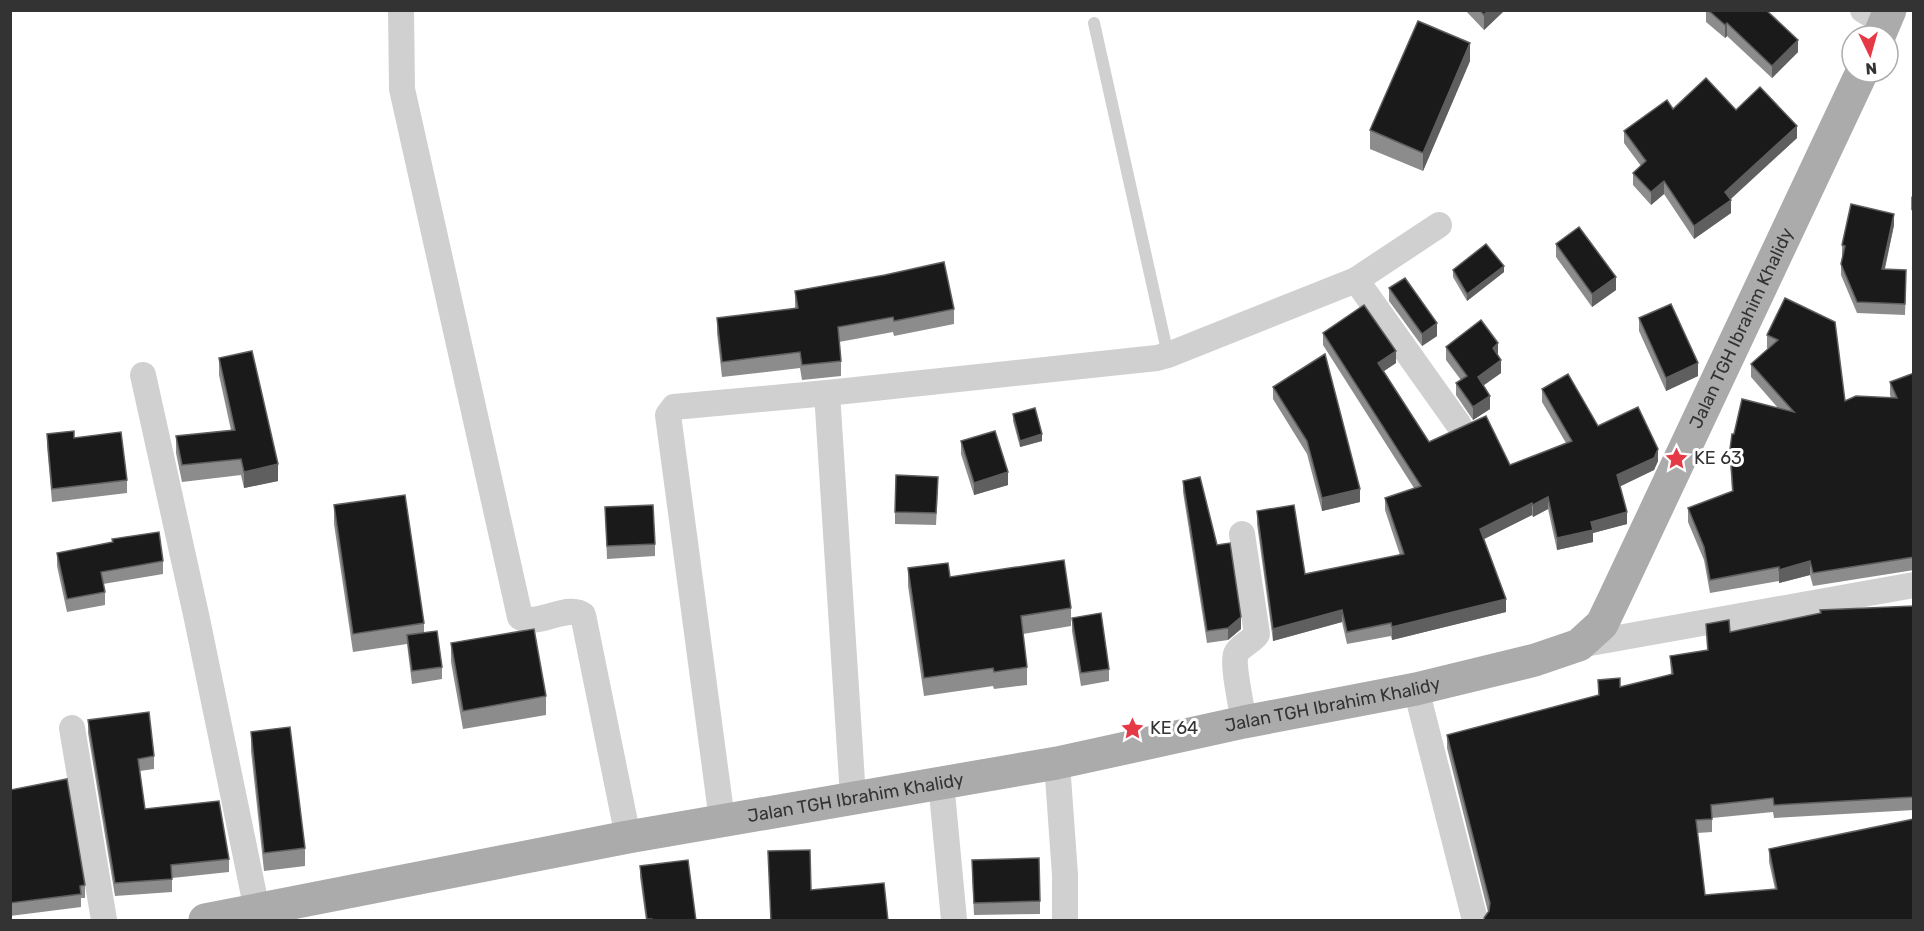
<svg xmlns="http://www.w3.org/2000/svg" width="1924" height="931" viewBox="0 0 1924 931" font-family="Rubik,sans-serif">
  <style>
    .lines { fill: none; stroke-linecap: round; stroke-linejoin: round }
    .lane { stroke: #d0d0d0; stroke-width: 12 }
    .street { stroke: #d0d0d0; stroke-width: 26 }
    .primary { stroke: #ababab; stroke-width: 33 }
    .wall { fill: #8c8c8c }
    .shaded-wall { fill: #5f5f5f }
    .building { fill: #1a1a1a; stroke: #5f5f5f; stroke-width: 1.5 }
    .labels { text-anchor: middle; stroke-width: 6; stroke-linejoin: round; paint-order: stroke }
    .street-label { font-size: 18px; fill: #333; stroke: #fff }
    .poi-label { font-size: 18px; fill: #333; stroke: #fff; text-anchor: start }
  </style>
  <rect width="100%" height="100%" fill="#fff"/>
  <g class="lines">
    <!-- lane -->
    <polyline class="lane" points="1094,23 1168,355"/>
    <!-- street -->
    <g class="street">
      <path d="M401,10L402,89L520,617C536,628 568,603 583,615L628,837"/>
      <polyline points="1863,10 1884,23"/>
      <polyline points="1356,280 1439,225"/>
      <polyline points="143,375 197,619 257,910"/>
      <polyline points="827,393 853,797"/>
      <path d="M1242,534L1257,634C1252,642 1240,645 1236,654C1232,664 1242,709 1244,722"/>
      <polyline points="1579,645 1914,585"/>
      <polyline points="1416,689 1475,920"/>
      <polyline points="72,728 104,920"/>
      <polyline points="1057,763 1065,875 1065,920"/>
      <polyline points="941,782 954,920"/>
      <polyline points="722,820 668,415 674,407 827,393 1157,358 1168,355 1356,280 1459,425"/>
    </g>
    <!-- primary -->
    <g class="primary">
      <polyline points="1879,36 1890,10"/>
      <path id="s1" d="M205,920L628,837L1057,763L1244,722L1416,689L1535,660L1579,645L1602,624L1614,599L1862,72"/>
    </g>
  </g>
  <!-- wall -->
  <g class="wall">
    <polygon points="1465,10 1505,10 1484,30"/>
    <polygon points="1706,10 1766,10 1798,52 1772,78 1727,36 1725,38 1706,22"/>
    <polygon points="1470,61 1423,171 1370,149 1370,130"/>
    <polygon points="1673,109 1736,110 1797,138 1731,199 1731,213 1694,239 1664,194 1651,205 1633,185 1633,173 1641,166 1624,143 1624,131"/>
    <polygon points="1914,194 1914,211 1911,210 1911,197"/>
    <polygon points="1894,225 1885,269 1906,281 1905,315 1857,313 1841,275 1841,264 1843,256 1842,256 1842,245"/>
    <polygon points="1556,244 1616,290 1592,307 1556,257"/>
    <polygon points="1453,270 1504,272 1467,301 1453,277"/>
    <polygon points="1389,288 1437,336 1422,346 1389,301"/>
    <polygon points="795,291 954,309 954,324 894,336 893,332 839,342 841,361 841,376 802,380 800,368 722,377 717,333 717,318 795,309"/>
    <polygon points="1785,298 1845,401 1891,398 1890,395 1890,382 1914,373 1914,570 1813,586 1810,575 1779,583 1779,581 1710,593 1704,560 1688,522 1688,508 1732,492 1730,462 1730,449 1734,434 1778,408 1751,377 1751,364 1769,349 1767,348 1767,335"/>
    <polygon points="1639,318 1698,376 1666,391 1639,331"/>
    <polygon points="1323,333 1396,363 1384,371 1429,442 1510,465 1566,443 1542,402 1542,389 1598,426 1658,461 1654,470 1620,486 1627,524 1593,533 1593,542 1557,550 1548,509 1533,517 1532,515 1484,539 1506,612 1392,640 1391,636 1347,644 1342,622 1273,641 1257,524 1257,511 1305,574 1400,555 1385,510 1385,498 1414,488 1323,345"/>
    <polygon points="1446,347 1498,356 1501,373 1483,386 1490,409 1473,420 1456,395 1456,383 1461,380 1446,360"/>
    <polygon points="219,358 278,481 244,488 241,475 182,482 176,453 176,436 231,430 219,375"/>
    <polygon points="1273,387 1360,502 1322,511 1307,454 1273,399"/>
    <polygon points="1013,414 1042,441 1020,447 1013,421"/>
    <polygon points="47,434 74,438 127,480 127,493 52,502 47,446"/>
    <polygon points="961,441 1008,485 974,495 961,454"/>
    <polygon points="1183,481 1217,545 1241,629 1228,640 1207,643 1183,492"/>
    <polygon points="938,489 936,525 895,524 895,512"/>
    <polygon points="334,505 424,623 424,633 442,667 442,679 412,684 407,644 353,652 334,524"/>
    <polygon points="605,507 655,544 655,556 607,559"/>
    <polygon points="112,542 163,561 163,574 103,584 105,592 105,605 67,612 57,566 57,553"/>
    <polygon points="908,568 950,577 1071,608 1071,626 1023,634 1027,667 1027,685 994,689 993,686 924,696 908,586"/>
    <polygon points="1914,606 1914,810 1774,818 1773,812 1712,818 1712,832 1697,833 1705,895 1775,889 1769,862 1769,849 1914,921 1484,921 1484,918 1488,912 1447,748 1447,735 1598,696 1598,680 1620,687 1671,675 1670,656 1707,650 1706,624 1730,632"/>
    <polygon points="1072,618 1109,669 1109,681 1081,686 1072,631"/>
    <polygon points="451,643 546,696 546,715 463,729 451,662"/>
    <polygon points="88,720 154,756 154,769 140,771 145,809 229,859 229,872 172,878 172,892 115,896 88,733"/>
    <polygon points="251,732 305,848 305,866 264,871 251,751"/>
    <polygon points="10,790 85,885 85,898 81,898 81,907 10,916"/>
    <polygon points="640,866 696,921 646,921 640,877"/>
    <polygon points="972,872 1040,901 1040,914 974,915"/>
  </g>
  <!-- shaded-wall -->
  <g class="shaded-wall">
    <polygon points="1488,10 1505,10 1484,30 1484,15"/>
    <polygon points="1727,23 1727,36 1725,38 1725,25"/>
    <polygon points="1798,40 1798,52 1772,78 1772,66"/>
    <polygon points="1470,43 1470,61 1423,171 1423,153"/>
    <polygon points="1797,126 1797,138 1725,204 1725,192"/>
    <polygon points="1664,181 1664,194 1651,205 1651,192"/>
    <polygon points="1731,200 1731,213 1694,239 1694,226"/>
    <polygon points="1894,214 1894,225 1882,280 1882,269"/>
    <polygon points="1504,266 1504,272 1467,301 1467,294"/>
    <polygon points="1616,277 1616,290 1592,307 1592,294"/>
    <polygon points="1437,323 1437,336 1422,346 1422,334"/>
    <polygon points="1498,343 1498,356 1493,348"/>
    <polygon points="1396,351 1396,363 1378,375 1378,363"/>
    <polygon points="1501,360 1501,373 1478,389 1478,377"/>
    <polygon points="1698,363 1698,376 1666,391 1666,378"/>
    <polygon points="1490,396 1490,409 1473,420 1473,407"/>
    <polygon points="1042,434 1042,441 1020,447 1020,441"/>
    <polygon points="1658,449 1658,461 1654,470 1617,488 1617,475"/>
    <polygon points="278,464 278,481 244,488 244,472"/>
    <polygon points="1008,472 1008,485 974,495 974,483"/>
    <polygon points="1360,489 1360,502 1322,511 1322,498"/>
    <polygon points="1548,497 1548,509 1533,517 1533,505"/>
    <polygon points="1532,503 1532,515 1480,541 1480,529"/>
    <polygon points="1627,512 1627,524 1593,533 1593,542 1557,550 1557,538 1591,522"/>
    <polygon points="1810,561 1810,575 1779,583 1779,570"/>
    <polygon points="1506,599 1506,612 1392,640 1392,627"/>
    <polygon points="1342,610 1342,622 1273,641 1273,629"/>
    <polygon points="1241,617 1241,629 1228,640 1228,628"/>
  </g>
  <!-- building -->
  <g class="building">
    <polygon points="1480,10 1488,10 1484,15"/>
    <polygon points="1708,10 1766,10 1798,40 1772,66 1727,23 1725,25"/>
    <polygon points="1418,21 1470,43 1423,153 1370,130"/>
    <polygon points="1706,78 1736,110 1760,87 1797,126 1725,192 1731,200 1694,226 1664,181 1651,192 1633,173 1646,161 1624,131 1667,100 1673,109"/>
    <polygon points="1851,204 1894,214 1882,269 1906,270 1905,304 1857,302 1841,264 1845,246 1842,245"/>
    <polygon points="1579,227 1616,277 1592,294 1556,244"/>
    <polygon points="1486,244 1504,266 1467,294 1453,270"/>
    <polygon points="944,262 954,309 894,321 893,317 838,327 841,361 802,365 800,352 722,362 717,318 798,308 795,291 885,275"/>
    <polygon points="1405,278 1437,323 1422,334 1389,288"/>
    <polygon points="1785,298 1835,322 1845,401 1856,396 1897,398 1890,382 1914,373 1914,557 1813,573 1810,561 1779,570 1779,567 1710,580 1704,547 1688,508 1733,491 1730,449 1732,434 1734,434 1742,399 1794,412 1751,364 1778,340 1767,335"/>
    <polygon points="1671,304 1698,363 1666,378 1639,318"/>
    <polygon points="1364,305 1396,351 1378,363 1429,442 1486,416 1510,465 1572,441 1542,389 1568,374 1598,426 1638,407 1658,449 1654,458 1617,475 1627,512 1591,522 1593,530 1557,538 1548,497 1533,505 1532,503 1480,529 1506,599 1392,627 1391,623 1347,632 1342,610 1273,629 1257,511 1294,505 1305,574 1404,554 1385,498 1421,486 1323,333"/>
    <polygon points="1481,320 1498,343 1493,348 1501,360 1478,377 1490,396 1473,407 1456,383 1467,376 1446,347"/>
    <polygon points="252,351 278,464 244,472 241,459 182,465 176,436 235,430 219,358"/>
    <polygon points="1325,354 1360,489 1322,498 1307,441 1273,387"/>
    <polygon points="1035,408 1042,434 1020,441 1013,414"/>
    <polygon points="74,431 74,438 121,432 127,480 52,489 47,434"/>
    <polygon points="995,431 1008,472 974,483 961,441"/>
    <polygon points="896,475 938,477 936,513 895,512"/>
    <polygon points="1200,477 1217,545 1230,543 1241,617 1228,628 1207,631 1183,481"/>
    <polygon points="405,495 424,623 353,634 334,505"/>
    <polygon points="653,505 655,544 607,546 605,507"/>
    <polygon points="159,532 163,561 101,572 105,592 67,599 57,553 113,542 112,539"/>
    <polygon points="1064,560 1071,608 1021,616 1027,667 994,672 993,668 924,678 908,568 948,563 950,577"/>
    <polygon points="1914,606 1914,797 1774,805 1773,798 1711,805 1712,819 1696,820 1705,895 1777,889 1769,849 1914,819 1914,921 1485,921 1484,918 1489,911 1490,903 1447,735 1599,695 1598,680 1620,678 1620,687 1673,674 1670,656 1708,650 1706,624 1729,620 1730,632 1821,613 1820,610"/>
    <polygon points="1101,613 1109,669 1081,673 1072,618"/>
    <polygon points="534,629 546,696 463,711 451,643"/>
    <polygon points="437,631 442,667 412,671 407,635"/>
    <polygon points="149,712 154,756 138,759 145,809 219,801 229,859 171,865 172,879 115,883 88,720"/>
    <polygon points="290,727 305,848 264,853 251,732"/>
    <polygon points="67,779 85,885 80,886 81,894 10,903 10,790"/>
    <polygon points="810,850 811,890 884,883 888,921 771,921 768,851"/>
    <polygon points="1039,858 1040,901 974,903 972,860"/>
    <polygon points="688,860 696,921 652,921 652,919 647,919 640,866"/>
  </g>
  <!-- icons -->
  <defs>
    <symbol id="sight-bare" viewBox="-9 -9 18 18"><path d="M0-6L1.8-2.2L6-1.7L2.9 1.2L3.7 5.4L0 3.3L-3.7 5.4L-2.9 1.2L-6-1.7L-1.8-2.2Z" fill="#e63946" stroke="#fff" stroke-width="2.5" paint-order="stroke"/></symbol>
  </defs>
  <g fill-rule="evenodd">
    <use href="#sight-bare" x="1660" y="442" width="33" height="33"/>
    <use href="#sight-bare" x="1116" y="712" width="33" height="33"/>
  </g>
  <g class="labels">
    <!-- street labels -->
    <g class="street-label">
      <text dy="6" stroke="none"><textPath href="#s1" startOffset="1760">Jalan TGH Ibrahim Khalidy</textPath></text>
      <text dy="6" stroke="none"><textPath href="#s1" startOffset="1148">Jalan TGH Ibrahim Khalidy</textPath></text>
      <text dy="6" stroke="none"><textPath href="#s1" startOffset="662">Jalan TGH Ibrahim Khalidy</textPath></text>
    </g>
    <!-- poi labels -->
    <g class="poi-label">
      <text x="1694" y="464">KE 63</text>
      <text x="1150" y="734">KE 64</text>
    </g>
  </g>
  <!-- border -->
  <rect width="1924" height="931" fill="none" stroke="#333333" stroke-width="24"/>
  <!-- north arrow -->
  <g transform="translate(1870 54) rotate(175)"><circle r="28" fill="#ffffff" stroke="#adadad" stroke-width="1.5"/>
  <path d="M0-4.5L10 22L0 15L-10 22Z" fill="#e63946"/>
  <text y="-9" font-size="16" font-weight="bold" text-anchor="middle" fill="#333333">N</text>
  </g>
</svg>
